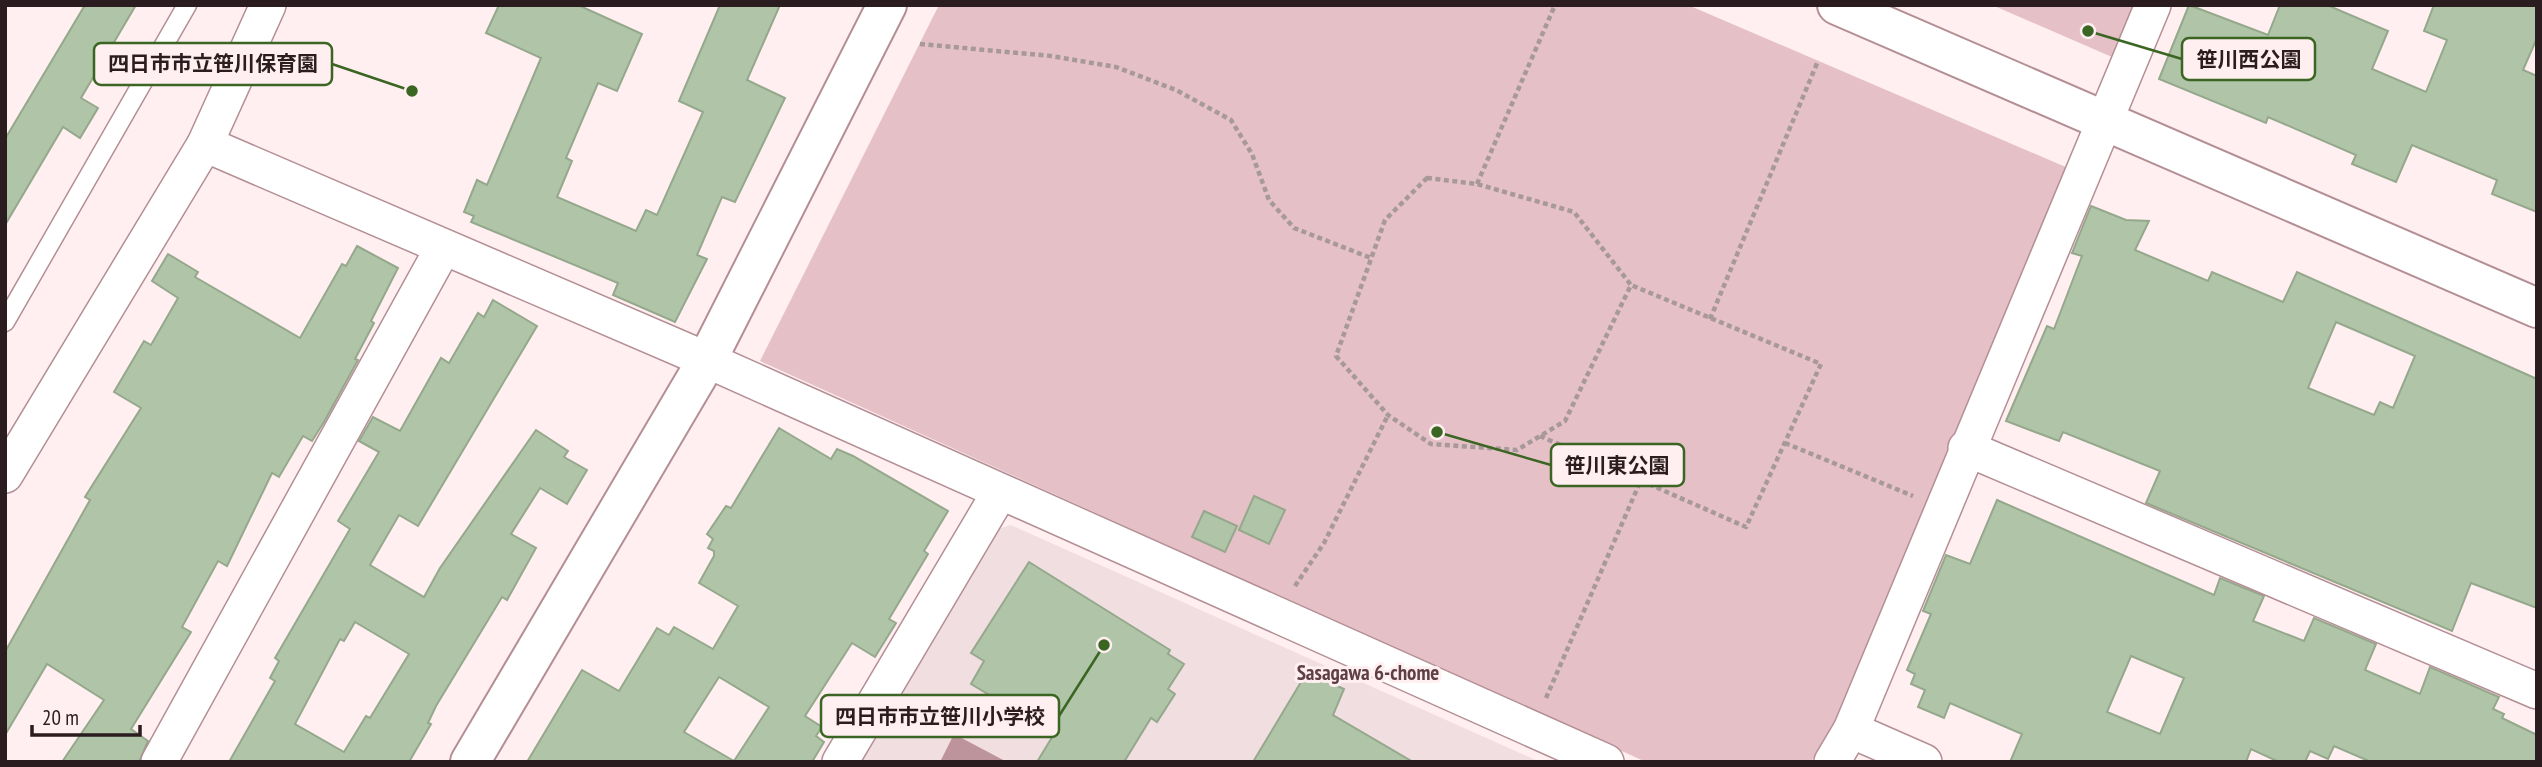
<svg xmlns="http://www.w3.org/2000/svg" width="2542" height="767" viewBox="0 0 2542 767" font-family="'PT Sans Narrow','Noto Sans JP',sans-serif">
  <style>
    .built { fill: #f1dee1 }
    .green { fill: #e5c0c6 }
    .water { fill: #be949c }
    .building { fill: #b0c4a8; stroke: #95a88c; stroke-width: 2; fill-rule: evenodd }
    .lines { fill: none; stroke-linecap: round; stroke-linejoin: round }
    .service-casing { stroke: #b38f95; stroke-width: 21 }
    .minor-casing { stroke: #b38f95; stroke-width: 38 }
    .tertiary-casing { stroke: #b38f95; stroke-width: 42 }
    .path { stroke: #a7989a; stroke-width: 4.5; stroke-dasharray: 5 3.5; stroke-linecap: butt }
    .service { stroke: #fff; stroke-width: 18 }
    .minor { stroke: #fff; stroke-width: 35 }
    .tertiary { stroke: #fff; stroke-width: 38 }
    .labels { text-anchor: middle; stroke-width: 6; stroke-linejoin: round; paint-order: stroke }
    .neighbourhood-label { font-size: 21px; font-weight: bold; fill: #5f3f46; stroke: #ffeff1 }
    .leader { fill: none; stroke: #3a6522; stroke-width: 2.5 }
    .callout-dot { fill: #3a6522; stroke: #ffeff1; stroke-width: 2.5 }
    .callout { fill: #ffeff1; stroke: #3a6522; stroke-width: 2.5 }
    .callout-label { font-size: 21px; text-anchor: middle; font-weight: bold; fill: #2a1c1f }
  </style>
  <rect width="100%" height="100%" fill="#ffeff1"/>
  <!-- built -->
  <polygon class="built" points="1011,525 1540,762 858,762 998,529"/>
  <!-- green -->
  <g class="green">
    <polygon points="939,5 1688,5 2068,168 1930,502 1834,722 1811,762 1646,762 760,361"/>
    <polygon points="1992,5 2134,5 2112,57"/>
  </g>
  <!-- water -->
  <polygon class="water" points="954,734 1007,762 940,762"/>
  <!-- building -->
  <g class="building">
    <polygon points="85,5 136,5 81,98 98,108 80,138 63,127 5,225 5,139"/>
    <polygon points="499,5 578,5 642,34 617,91 598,83 566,158 572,161 557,197 636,231 646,210 657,215 703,112 679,101 720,5 780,5 747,80 785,98 735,202 722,197 697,255 707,259 675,322 613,295 618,283 471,222 474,216 464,212 477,180 487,185 541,58 486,33"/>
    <polygon points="2189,5 2268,35 2280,5 2327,5 2388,31 2372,69 2426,92 2447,40 2424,31 2434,5 2537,5 2537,38 2523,70 2537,76 2537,212 2492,194 2497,180 2412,145 2396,182 2352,164 2356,155 2268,117 2266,123 2159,79"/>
    <path d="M2091,206L2126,220L2149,221L2135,250L2208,281L2212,272L2283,302L2297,272L2537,379V608L2471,583L2452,631L2146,503L2160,471L2063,432L2059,441L2006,421L2047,326L2054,329L2082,256L2072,253ZM2336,322L2415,356L2393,408L2380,402L2374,415L2308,388Z"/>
    <polygon points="357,246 398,268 371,321 374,323 355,359 358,360 324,422 312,441 303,436 279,477 272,473 227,566 218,561 182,627 191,632 131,729 148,741 139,762 62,762 104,700 47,664 5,735 5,652 90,500 85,497 141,408 114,392 144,341 151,345 178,298 152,281 168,254 198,272 195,277 300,338 342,264 346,266"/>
    <path d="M493,300L537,326L418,526L399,515L370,565L424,597L440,568L536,430L568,451L564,457L587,470L567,504L540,488L511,534L536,548L507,600L502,597L436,706L428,723L431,724L409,762H229L275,681L270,678L279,661L275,658L350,529L338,521L379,452L359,441L373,417L400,431L441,358L449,363L478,313L484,317ZM355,622L409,654L370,718L366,716L344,752L295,724L340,639L344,641Z"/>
    <path d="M779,428L831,459L837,449L853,456L948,511L924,551L928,554L889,619L896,623L875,657L852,643L805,716L822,727L816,736L824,742L812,762H527L582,670L619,691L657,628L669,635L674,627L713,649L738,606L699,583L714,556V551L708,548L713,539L707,534L726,506L731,508ZM719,677L769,707L734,761L684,732Z"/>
    <polygon points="1254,496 1285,510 1269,544 1239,530"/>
    <path d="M1997,500L2214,595L2220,578L2264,596L2253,621L2304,641L2314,618L2376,644L2365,670L2420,694L2430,667L2499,697L2493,709L2504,714L2502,718L2537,735V762H2371L2334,746L2328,759L2310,751L2305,762H2279L2251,749L2246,762H2010L2022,734L1950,703L1944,718L1918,707L1925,690L1911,684L1915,674L1907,670L1931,614L1923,611L1946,555L1970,564ZM2131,656L2184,678L2160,734L2107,712Z"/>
    <polygon points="1204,511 1237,526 1225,552 1192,537"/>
    <polygon points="1029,562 1170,650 1168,654 1184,664 1168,689 1175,694 1157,722 1151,718 1124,762 1037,762 1054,734 971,684 984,661 971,653"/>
    <polygon points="1307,672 1344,689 1333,715 1413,762 1253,762"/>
  </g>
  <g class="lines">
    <defs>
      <polyline id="service" points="5,322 187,5"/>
      <g id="minor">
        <polyline points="205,144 707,360 1606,762"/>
        <polyline points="1966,448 2537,691"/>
        <polyline points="5,475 205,144 268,5"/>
        <polyline points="1851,730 1924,762"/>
        <polyline points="159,762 443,248"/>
        <polyline points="840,762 1000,492"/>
        <polyline points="1832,762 1851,730 2153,5"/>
      </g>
      <g id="tertiary">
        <polyline points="1837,5 2537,308"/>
        <polyline points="470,762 707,360 887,5"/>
      </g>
    </defs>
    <!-- service casing -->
    <use href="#service" class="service-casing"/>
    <!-- minor casing -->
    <use href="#minor" class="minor-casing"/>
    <!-- tertiary casing -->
    <use href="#tertiary" class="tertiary-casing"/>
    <!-- path -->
    <g class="path">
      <polyline points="920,44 1051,56 1116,67 1176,90 1231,120 1252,154 1269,200 1294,228 1371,258"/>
      <polygon points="1427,178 1477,184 1574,212 1631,285 1565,421 1517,450 1431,444 1388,415 1336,356 1385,220"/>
      <polyline points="1477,184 1555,5"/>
      <polyline points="1710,319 1818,61"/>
      <polyline points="1540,436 1746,527 1821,364 1631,285"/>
      <polyline points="1785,443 1913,496"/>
      <polyline points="1295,586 1324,543 1388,415"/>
      <polyline points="1546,698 1641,480"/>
    </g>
    <!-- service -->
    <use href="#service" class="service"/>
    <!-- minor -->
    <use href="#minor" class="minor"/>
    <!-- tertiary -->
    <use href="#tertiary" class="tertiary"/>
  </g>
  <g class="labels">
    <!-- neighbourhood labels -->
    <g class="neighbourhood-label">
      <text x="1368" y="680">Sasagawa 6-chome</text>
    </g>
  </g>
  <!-- callouts -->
  <path class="leader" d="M2088 31L2182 59M412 91L332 64M1437 432L1551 465M1104 645L1059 716"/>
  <g class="callout-dot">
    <circle cx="2088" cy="31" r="7"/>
    <circle cx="412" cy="91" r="7"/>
    <circle cx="1437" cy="432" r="7"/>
    <circle cx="1104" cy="645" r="7"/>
  </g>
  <g class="callout">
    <rect x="2182" y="38" width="133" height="42" rx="7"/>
    <rect x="94" y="43" width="238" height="42" rx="7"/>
    <rect x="1551" y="444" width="133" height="42" rx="7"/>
    <rect x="821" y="695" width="238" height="42" rx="7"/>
  </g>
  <g class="callout-label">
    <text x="2249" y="67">笹川西公園</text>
    <text x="213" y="71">四日市市立笹川保育園</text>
    <text x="1617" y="473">笹川東公園</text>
    <text x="940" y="724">四日市市立笹川小学校</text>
  </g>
  <!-- border -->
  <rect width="2542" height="767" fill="none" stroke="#2a1c1f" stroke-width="14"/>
  <!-- scale -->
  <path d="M32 725v10h108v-10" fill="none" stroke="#2a1c1f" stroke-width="3.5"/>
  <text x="42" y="725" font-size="21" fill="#2a1c1f" stroke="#ffeff1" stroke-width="5" paint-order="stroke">20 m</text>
</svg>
